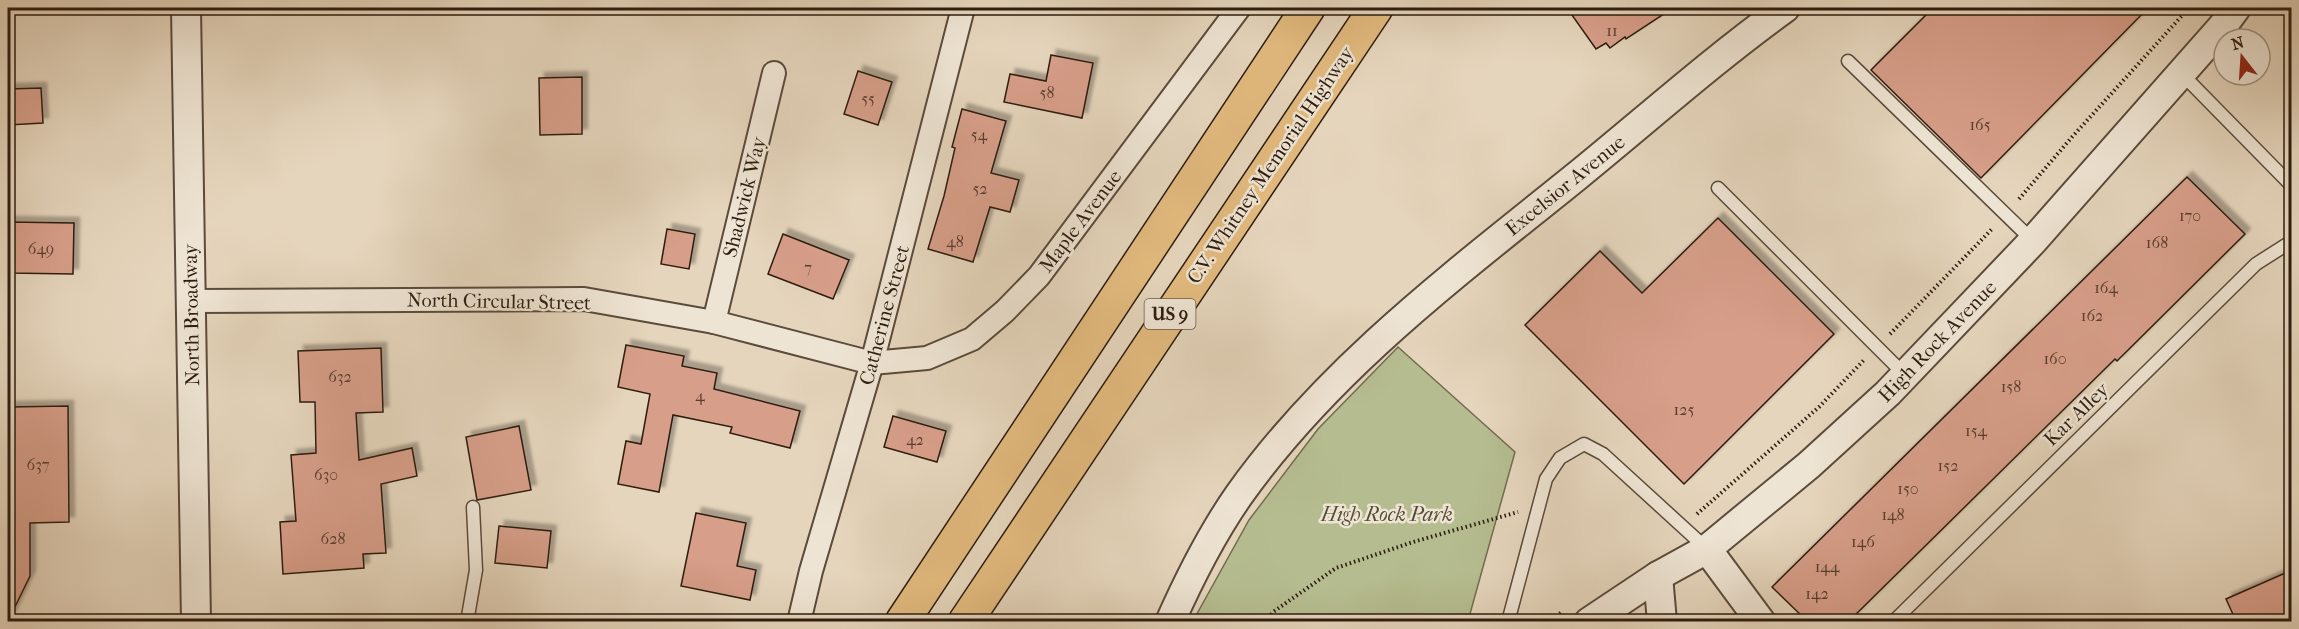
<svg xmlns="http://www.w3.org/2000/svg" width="2299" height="629" viewBox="0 0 2299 629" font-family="'IM FELL French Canon',serif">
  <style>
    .green { fill: #b5bd90; stroke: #716d50; stroke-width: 1.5 }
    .building { fill: #d79e89; stroke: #2d1d10; stroke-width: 1.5; filter: url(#shadow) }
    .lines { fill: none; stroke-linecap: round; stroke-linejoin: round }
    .service-casing { stroke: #5b4b3b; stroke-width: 15 }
    .minor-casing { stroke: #5b4b3b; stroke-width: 26 }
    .tertiary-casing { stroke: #5b4b3b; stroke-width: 32 }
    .trunk-casing { stroke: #2d1d10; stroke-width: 36 }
    .path { stroke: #2d1d10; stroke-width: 4; stroke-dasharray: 1.5 3; stroke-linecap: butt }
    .service { stroke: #eee4d3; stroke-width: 12 }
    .minor { stroke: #eee4d3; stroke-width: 22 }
    .tertiary { stroke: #eee4d3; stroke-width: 28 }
    .trunk { stroke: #e2ba7e; stroke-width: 33 }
    .labels { text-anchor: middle; stroke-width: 5; stroke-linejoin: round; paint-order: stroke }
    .number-label { font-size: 16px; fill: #583d2e }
    .shield { fill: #eee4d3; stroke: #67594a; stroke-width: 1.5 }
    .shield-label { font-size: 18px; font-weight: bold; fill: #2d1d10 }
    .street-label { font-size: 20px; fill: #2d1d10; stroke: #eee4d3 }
    .park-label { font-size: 20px; font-style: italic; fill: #564d36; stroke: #eee4d3 }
  </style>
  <defs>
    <filter id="shadow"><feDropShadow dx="5.5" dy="-5.5" stdDeviation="1.5" flood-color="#0004"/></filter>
  </defs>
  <rect width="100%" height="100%" fill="#e5d5bc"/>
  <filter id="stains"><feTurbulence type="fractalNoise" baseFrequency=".00333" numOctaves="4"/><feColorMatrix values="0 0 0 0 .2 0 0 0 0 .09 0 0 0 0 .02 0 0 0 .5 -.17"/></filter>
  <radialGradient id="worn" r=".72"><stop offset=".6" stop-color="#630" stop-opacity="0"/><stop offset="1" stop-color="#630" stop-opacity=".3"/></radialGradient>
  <!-- green -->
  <polygon class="green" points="1398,347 1515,452 1468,621 1193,621 1249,520 1318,429"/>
  <!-- building -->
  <g class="building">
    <polygon points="1567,8 1673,8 1626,39 1625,37 1610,48 1606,43 1596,49"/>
    <polygon points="1933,8 2148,8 1981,178 1871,70"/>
    <polygon points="1051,55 1093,63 1082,118 1004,102 1010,74 1046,81"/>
    <polygon points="858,71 892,82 878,125 844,114"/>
    <polygon points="582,77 582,134 540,135 539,78"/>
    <polygon points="41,88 43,123 8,125 8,89"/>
    <polygon points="962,109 1006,121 991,173 1019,180 1010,212 990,207 973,262 928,249 944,196 955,148 952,147"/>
    <polygon points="2187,177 2245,234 2117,361 2115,359 1849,621 1807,621 1772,587"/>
    <polygon points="1718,218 1834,334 1684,484 1525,325 1600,251 1642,293"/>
    <polygon points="8,222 74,223 73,274 8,273"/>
    <polygon points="667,229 695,234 689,269 661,264"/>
    <polygon points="783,234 849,260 833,299 768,274"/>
    <polygon points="626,345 684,356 682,366 717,373 714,389 800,411 790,448 730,433 732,427 673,415 659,492 618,484 626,441 641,444 650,394 618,387"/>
    <polygon points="381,348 383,412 356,413 359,460 412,448 417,476 381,484 386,553 363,554 364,568 283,574 280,522 296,521 291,455 316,453 315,402 300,402 298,351"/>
    <polygon points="68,406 69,522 30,523 30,576 8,621 8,407"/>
    <polygon points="893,416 946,431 937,462 884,447"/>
    <polygon points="519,426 531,490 477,500 466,437"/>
    <polygon points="696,513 746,523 737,566 756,570 750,600 681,586"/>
    <polygon points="499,526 551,531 547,568 495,563"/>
    <polygon points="2292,570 2292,621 2236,621 2226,599"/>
  </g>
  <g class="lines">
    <defs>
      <g id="service">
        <polyline points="1848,61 2033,241"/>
        <polyline points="2181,73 2292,186"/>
        <polyline points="1718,188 1905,375"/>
        <polyline points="467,622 476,570 473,507"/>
        <polyline points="1508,622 1546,479 1560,458 1584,444 1603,454 1707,549"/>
        <polyline points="1893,622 2256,264 2292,241"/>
      </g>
      <g id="minor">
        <polyline points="190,301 584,299 714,322 872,363 927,358 972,339 1005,311 1039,276 1239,8"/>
        <polyline points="714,322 774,73"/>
        <polyline points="799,622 811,571 872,363 963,8"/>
      </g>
      <g id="tertiary">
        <polyline points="186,8 196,622"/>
        <polyline points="1707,549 1761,622"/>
        <polyline points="1658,576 1662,622"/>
        <path d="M1170,622C1190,577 1211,535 1239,495C1330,367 1457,273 1577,176C1647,119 1713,60 1785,8"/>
        <polyline points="1589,622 1658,576 1707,549 1809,465 1888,393 2033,241 2222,27 2236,8"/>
      </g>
      <g id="trunk">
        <polyline points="902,622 1308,8"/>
        <polyline points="965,622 1376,8"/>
      </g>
    </defs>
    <!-- service casing -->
    <use href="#service" class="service-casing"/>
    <!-- minor casing -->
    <use href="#minor" class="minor-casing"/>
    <!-- tertiary casing -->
    <use href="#tertiary" class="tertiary-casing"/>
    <!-- trunk casing -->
    <use href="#trunk" class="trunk-casing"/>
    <!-- path -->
    <g class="path">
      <polyline points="2019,199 2072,137 2189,8"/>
      <polyline points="1890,334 1992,229"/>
      <polyline points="1697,514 1819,407 1864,360"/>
      <polyline points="1266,622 1273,612 1336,568 1413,542 1518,512"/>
      <polyline points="1549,622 1563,611"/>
    </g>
    <!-- service -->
    <use href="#service" class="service"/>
    <!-- minor -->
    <use href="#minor" class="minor"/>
    <!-- tertiary -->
    <use href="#tertiary" class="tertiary"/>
    <!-- trunk -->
    <use href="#trunk" class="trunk"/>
  </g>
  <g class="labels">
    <!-- number labels -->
    <g class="number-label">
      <text x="1612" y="36">11</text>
      <text x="1047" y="98">58</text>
      <text x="868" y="104">55</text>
      <text x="1980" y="130">165</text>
      <text x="979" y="140">54</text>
      <text x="980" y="194">52</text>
      <text x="2190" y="221">170</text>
      <text x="955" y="247">48</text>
      <text x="2157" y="248">168</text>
      <text x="41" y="254">649</text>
      <text x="808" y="273">7</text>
      <text x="2106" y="293">164</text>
      <text x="2092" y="321">162</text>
      <text x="2055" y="364">160</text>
      <text x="340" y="382">632</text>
      <text x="2011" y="392">158</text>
      <text x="700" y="401">4</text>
      <text x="1684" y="415">125</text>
      <text x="1976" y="436">154</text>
      <text x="915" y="445">42</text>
      <text x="38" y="470">637</text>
      <text x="1948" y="471">152</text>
      <text x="326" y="480">630</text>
      <text x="1908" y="494">150</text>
      <text x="1893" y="520">148</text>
      <text x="333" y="544">628</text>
      <text x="1863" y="547">146</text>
      <text x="1827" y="572">144</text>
      <text x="1817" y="599">142</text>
    </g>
    <!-- shield labels -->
    <rect class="shield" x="1144.5" y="299" width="51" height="30" rx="4.5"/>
    <g class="shield-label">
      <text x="1170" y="320">US 9</text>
    </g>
    <!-- street labels -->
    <g class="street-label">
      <text transform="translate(1270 165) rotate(-56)" y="7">C.V. Whitney Memorial Highway</text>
      <text transform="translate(1565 185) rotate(-39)" y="7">Excelsior Avenue</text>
      <text transform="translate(744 197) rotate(-76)" y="7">Shadwick Way</text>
      <text transform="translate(1080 221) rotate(-53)" y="7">Maple Avenue</text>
      <text transform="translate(499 301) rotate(1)" y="7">North Circular Street</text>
      <text transform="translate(191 315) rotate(-91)" y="7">North Broadway</text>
      <text transform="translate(884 315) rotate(-75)" y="7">Catherine Street</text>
      <text transform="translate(1937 341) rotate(-46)" y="7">High Rock Avenue</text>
      <text transform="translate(2076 414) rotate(-44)" y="7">Kar Alley</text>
    </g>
    <!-- park labels -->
    <g class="park-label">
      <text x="1387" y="521">High Rock Park</text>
    </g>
  </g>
  <!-- margin -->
  <rect width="2299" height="629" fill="none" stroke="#e5d5bc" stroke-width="30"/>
  <rect x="9" y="9" width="2281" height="611" fill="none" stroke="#2d1d10" stroke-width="3"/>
  <rect x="15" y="15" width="2269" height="599" fill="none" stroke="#2d1d10" stroke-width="1.5"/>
  <!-- north arrow -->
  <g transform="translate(2242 57) rotate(343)"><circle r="28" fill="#eee4d3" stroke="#a19485" stroke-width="1.5"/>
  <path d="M0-4.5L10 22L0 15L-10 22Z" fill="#8f2418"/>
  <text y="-9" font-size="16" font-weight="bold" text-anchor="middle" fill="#2d1d10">N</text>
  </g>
  <rect width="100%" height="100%" filter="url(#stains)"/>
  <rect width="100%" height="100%" fill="url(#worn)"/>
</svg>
